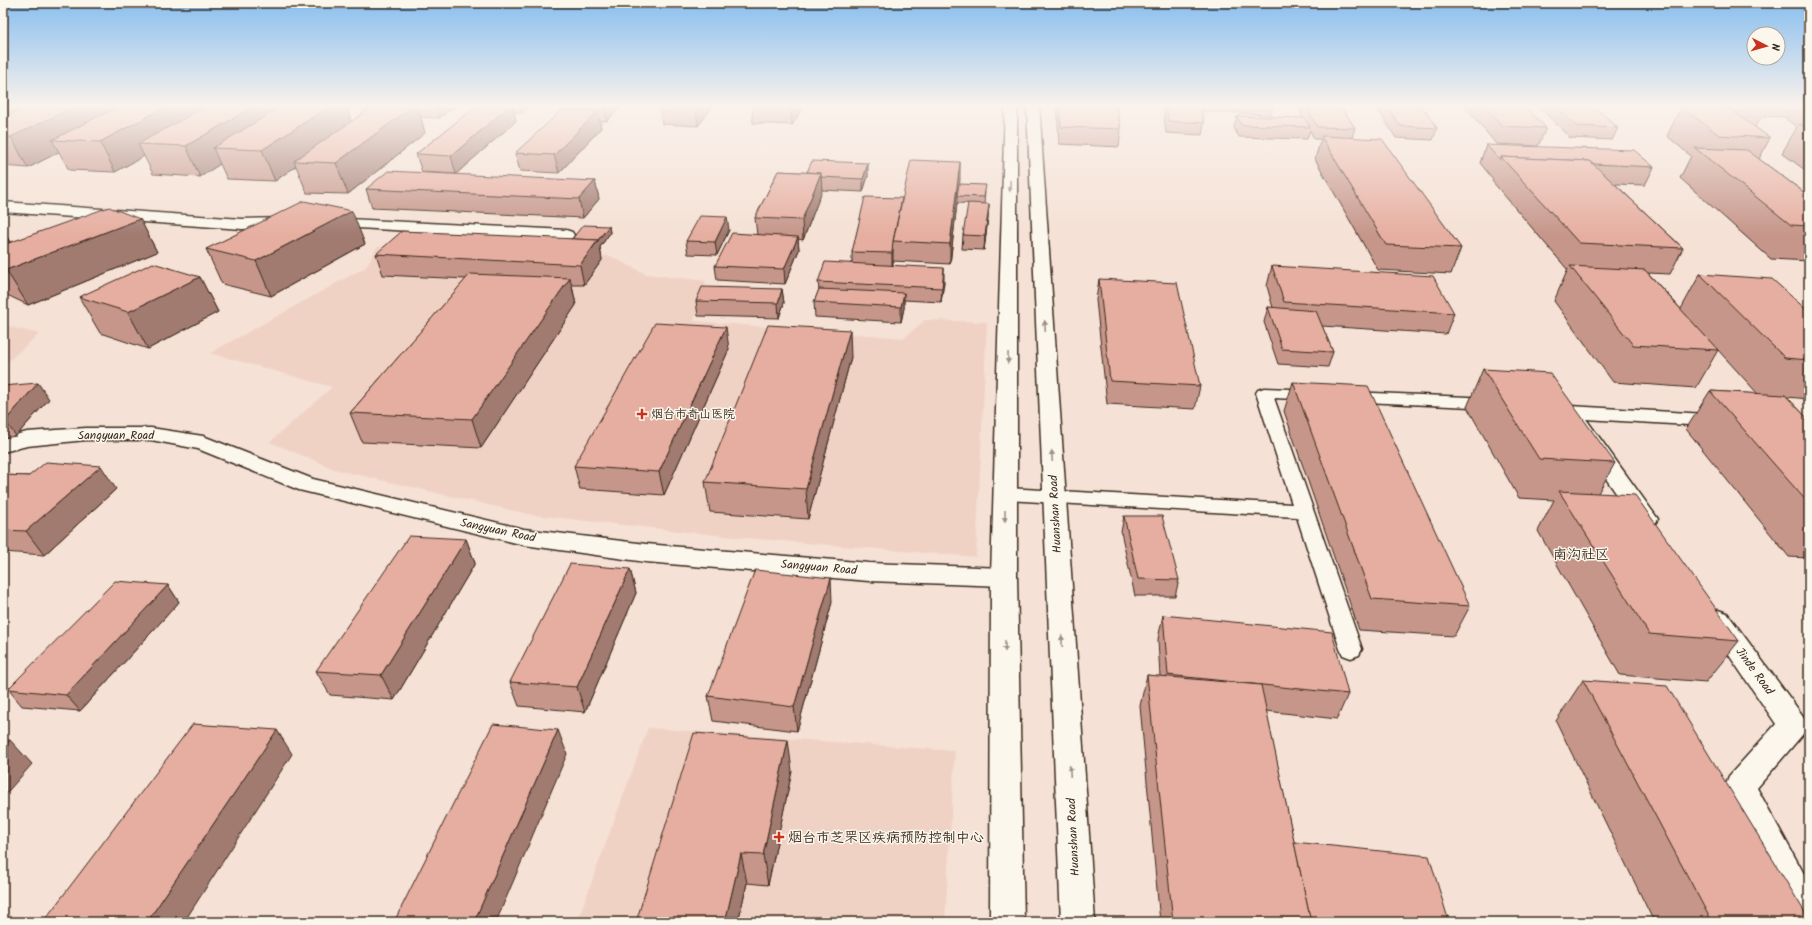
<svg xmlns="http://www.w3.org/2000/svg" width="1812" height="925" viewBox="0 0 1812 925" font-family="Kalam,'LXGW WenKai TC',sans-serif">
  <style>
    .built { fill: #f0d2c5 }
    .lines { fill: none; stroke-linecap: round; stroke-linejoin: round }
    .service-casing { stroke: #3b2a1e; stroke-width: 3 }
    .minor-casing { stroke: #3b2a1e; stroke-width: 3 }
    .secondary-casing { stroke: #3b2a1e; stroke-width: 3 }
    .service { fill: #fbf7ec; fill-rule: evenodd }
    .minor { fill: #fbf7ec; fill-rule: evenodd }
    .secondary { fill: #fbf7ec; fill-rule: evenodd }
    .wall { fill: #c6968a; stroke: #3b2a1e; fill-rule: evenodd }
    .shaded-wall { fill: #a17a70; stroke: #3b2a1e }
    .building { fill: #e6aea0; stroke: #3b2a1e }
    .oneway { fill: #9b9085 }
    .poi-dot { fill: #c8321e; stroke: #fbf7ec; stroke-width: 1.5 }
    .labels { text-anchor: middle; stroke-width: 3; stroke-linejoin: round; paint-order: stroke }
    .poi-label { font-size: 12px; fill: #3b2a1e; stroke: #fbf7ec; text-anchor: start }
    .street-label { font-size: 12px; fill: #3b2a1e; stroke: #fbf7ec }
    .quarter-label { font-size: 14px; fill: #3b2a1e; stroke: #fbf7ec }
    .near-poi-label { font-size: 14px; fill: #3b2a1e; stroke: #fbf7ec; text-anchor: start }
  </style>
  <rect width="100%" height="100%" fill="#f5e1d5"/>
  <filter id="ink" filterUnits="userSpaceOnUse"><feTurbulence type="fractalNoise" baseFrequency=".025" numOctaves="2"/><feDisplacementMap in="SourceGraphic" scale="8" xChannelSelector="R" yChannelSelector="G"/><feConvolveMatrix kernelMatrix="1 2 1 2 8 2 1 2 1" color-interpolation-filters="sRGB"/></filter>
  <g filter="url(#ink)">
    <!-- built -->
    <g class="built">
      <polygon points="377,247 610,256 646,274 706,281 694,321 904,338 925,320 987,322 976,557 734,537 532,515 337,470 270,442 332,387 210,353 366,267"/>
      <polygon points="3,325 39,334 3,366"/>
      <polygon points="648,728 955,751 945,922 577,922"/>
    </g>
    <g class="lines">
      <defs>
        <g id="service">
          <polygon points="1264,388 1315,390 1321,391 1323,395 1321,399 1315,400 1274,398 1362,649 1359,655 1351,658 1343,655 1340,649 1297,517 1006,500 999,498 997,494 999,490 1006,488 1292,504 1256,393 1258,390"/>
          <polygon points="1350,392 1492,398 1498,399 1500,403 1498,407 1492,408 1344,401 1342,397 1344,393"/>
        </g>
        <g id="minor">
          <polygon points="3,202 242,219 287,218 292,220 295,223 292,226 287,228 242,229 3,212"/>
          <polygon points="328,218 566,230 572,232 574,235 572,238 566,240 323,226 320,223 323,220"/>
          <polygon points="1570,406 1723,415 1730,417 1733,421 1730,425 1723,427 1586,419 1658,519 1654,525 1646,527 1638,525 1560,412 1563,408"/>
          <polygon points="86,428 151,428 203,436 313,479 524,529 646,544 869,563 1004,568 1013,571 1017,577 1013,583 1004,586 869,581 646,562 524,545 299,490 198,449 151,440 86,440 27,446 3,452 3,438 27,432"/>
          <polygon points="1718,610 1727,613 1803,716 1808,725 1803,734 1757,788 1809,883 1809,922 1793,922 1725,786 1729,776 1776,724 1705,620 1709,613"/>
        </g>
        <g id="secondary">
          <polygon points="1005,105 1017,105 1017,577 1024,922 990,922 991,577"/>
          <polygon points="1027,105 1039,105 1095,922 1061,922"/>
        </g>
      </defs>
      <!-- service casing -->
      <use href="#service" class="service-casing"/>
      <!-- minor casing -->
      <use href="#minor" class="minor-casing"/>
      <!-- secondary casing -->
      <use href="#secondary" class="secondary-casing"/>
      <!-- service -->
      <use href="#service" class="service"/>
      <!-- minor -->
      <use href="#minor" class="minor"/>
      <!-- secondary -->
      <use href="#secondary" class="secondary"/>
    </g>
    <!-- wall -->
    <g class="wall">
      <path d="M3,105L204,108L207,106L205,105H457L439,118L421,117L425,133L348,194L307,193L296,166L275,181L227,179L220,164L200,177L153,174L144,156L115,172L69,170L59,152L28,168L3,166ZM347,108L369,109L351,122Z"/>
      <polygon points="478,105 531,105 522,113 514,112 516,121 456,174 422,172 416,154"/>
      <polygon points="570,105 622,105 607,121 600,121 601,128 559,173 520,171 515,153 571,110"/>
      <polygon points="714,105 698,126 662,124 659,107"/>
      <polygon points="752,105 804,105 792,125 753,123 752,106"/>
      <polygon points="1057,105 1116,105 1121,129 1119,147 1059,144"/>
      <polygon points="1163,105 1273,105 1271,115 1202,111 1204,123 1202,135 1166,133"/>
      <polygon points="1297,105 1340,105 1355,128 1352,137 1461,248 1451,274 1378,270 1315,159 1321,139 1314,139 1310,130 1307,139 1239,137 1234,128 1237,116 1303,118"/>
      <polygon points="1375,105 1421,105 1437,128 1433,140 1396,138"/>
      <polygon points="1464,105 1524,105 1546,128 1538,146 1496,144"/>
      <polygon points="1593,105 1618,128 1612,140 1570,138 1538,106"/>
      <polygon points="1687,105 1809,105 1809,173 1782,153 1797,127 1786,119 1787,117 1762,116 1755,127 1770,138 1759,159 1809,196 1809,261 1771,259 1680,178 1691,156 1667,136 1681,107 1687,107"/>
      <polygon points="1486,145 1654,167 1645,185 1615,184 1683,248 1670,274 1648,273 1681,309 1700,274 1809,312 1809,399 1787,397 1809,420 1809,558 1789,557 1686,429 1710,391 1758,394 1718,350 1696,388 1613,382 1554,301 1568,269 1567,269 1492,181 1493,179 1480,163"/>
      <polygon points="960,162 959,184 985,192 984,204 957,203 950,264 893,261 893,265 944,282 941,302 904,300 904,308 901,322 815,317 814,302 819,290 818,282 852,263 852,252 902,201"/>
      <polygon points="778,171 868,176 863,192 822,190 803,240 798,239 799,250 785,284 717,280 715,266 757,235 755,218"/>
      <polygon points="595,181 599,199 583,218 372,208 366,189"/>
      <polygon points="989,204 988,218 984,250 962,249 963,235"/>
      <polygon points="140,219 157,252 28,305 3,293 3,232 4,232 10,242"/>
      <polygon points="609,226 610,233 600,247 602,260 584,285 572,285 576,305 481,448 362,442 350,413 466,279 383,275 376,254 572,239"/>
      <polygon points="729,230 717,255 688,254 686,241"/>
      <polygon points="365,244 271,296 222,284 206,249"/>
      <polygon points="1272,266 1454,313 1446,334 1322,326 1333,352 1328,367 1278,364 1264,322 1268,307 1273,308 1267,286"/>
      <polygon points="200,277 218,312 148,349 100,333 79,297"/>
      <polygon points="1099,279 1200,386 1195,409 1107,404 1096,300"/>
      <polygon points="782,289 784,303 779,318 698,316 696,301"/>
      <polygon points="729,349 664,495 580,489 574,466"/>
      <polygon points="851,357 808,519 710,512 705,482"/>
      <polygon points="1483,369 1615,463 1598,493 1739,641 1706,682 1620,675 1538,531 1554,500 1519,498 1467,407"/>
      <polygon points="1293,382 1470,606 1454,636 1359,630 1284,411"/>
      <polygon points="3,386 49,399 16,436 3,438"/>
      <polygon points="3,475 29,476 116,489 44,555 3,552"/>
      <polygon points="1124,516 1179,580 1175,596 1135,596 1121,532"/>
      <polygon points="466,539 475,563 394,700 330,695 316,671"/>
      <polygon points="630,569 636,593 585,712 519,706 510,682"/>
      <polygon points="168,585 179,602 80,711 22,706 8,689"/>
      <polygon points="832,602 797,731 713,721 708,696"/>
      <polygon points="1163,615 1348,694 1337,719 1266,711 1294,842 1449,922 1160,922 1140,706 1147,675 1160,677 1158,639"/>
      <polygon points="1583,680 1809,922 1654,922 1556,721"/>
      <polygon points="792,771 768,885 747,883 738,922 636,922"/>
    </g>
    <!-- shaded-wall -->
    <g class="shaded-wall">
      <polygon points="3,105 124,105 52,140 59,152 28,168 11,137 3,137"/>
      <polygon points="169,105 203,105 209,119 138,144 144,156 115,172 100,142"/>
      <polygon points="256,105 279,105 286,123 213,148 220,164 200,177 186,146"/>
      <polygon points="332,105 346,105 353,127 294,161 296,166 275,181 262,150"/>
      <polygon points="415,105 417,105 425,133 348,194 336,163"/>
      <polygon points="436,105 457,105 439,118"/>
      <polygon points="511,105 512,105 516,121 456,174 451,156"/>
      <polygon points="520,105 531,105 522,113"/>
      <polygon points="604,105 622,105 607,121"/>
      <polygon points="699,105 714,105 698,126 696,109"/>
      <polygon points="792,105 804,105 792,125 791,108"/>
      <polygon points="598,111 601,128 559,173 554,155"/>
      <polygon points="960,162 960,180 958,196 957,196 957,203 950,264 950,244"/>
      <polygon points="868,163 868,176 863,192 863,179"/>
      <polygon points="821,173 822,191 803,240 802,220"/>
      <polygon points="595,181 599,199 583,218 579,199"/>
      <polygon points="989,204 988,218 984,250 985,236"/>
      <polygon points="352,211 365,244 271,296 256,261"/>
      <polygon points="727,217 729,230 717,255 715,242"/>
      <polygon points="140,219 157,252 28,305 6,270"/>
      <polygon points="609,226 610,233 600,247 602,260 584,285 580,265"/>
      <polygon points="4,232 12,246 3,250 3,233"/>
      <polygon points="798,237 799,250 785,284 784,269"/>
      <polygon points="893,250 893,261 892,267 892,253"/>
      <polygon points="944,268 944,282 941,302 942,288"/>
      <polygon points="200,277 218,312 148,349 128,312"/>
      <polygon points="570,278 576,305 481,448 472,419"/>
      <polygon points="782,289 784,303 779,318 778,303"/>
      <polygon points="904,293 904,308 901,322 901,307"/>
      <polygon points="726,327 729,349 664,495 659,472"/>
      <polygon points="850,330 851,357 808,519 806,489"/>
      <polygon points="38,383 49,399 16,436 5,421"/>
      <polygon points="101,466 116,489 44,555 26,531"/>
      <polygon points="466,539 475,563 394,700 381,675"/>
      <polygon points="630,569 636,593 585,712 577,687"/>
      <polygon points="831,578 832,602 797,731 794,707"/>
      <polygon points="168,585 179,602 80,711 66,695"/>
      <polygon points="277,730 292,754 184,922 147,922"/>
      <polygon points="558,730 567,754 496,922 474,922"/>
      <polygon points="10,740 32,764 3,797 3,748"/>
      <polygon points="788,740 792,771 768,885 763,855"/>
      <polygon points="741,854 747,883 738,922 725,922"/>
    </g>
    <!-- building -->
    <g class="building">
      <polygon points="30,105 78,105 11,137 3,137 3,118"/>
      <polygon points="121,105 169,105 100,142 52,140"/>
      <polygon points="208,105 256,105 186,146 138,144"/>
      <polygon points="284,105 332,105 262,150 213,148"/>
      <polygon points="375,105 415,105 336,163 294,161"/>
      <polygon points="478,105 511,105 451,156 416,154"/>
      <polygon points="661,105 699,105 696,109 659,107"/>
      <polygon points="752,105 792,105 791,108 752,106"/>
      <polygon points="1059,105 1116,105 1121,129 1061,127"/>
      <polygon points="1166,105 1201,105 1204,123 1168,121"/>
      <polygon points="1306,105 1340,105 1355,128 1317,127"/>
      <polygon points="1386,105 1421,105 1437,128 1400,126"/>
      <polygon points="1484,105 1524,105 1546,128 1502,126"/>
      <polygon points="1554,105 1593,105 1618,128 1576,126"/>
      <polygon points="1681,107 1730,109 1770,138 1719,135"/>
      <polygon points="562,110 598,111 554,155 515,153"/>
      <polygon points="1237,116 1304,118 1310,127 1241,125"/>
      <polygon points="1799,124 1809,124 1809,130"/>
      <polygon points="1321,136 1382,139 1461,248 1386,245"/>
      <polygon points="1486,145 1634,150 1654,167 1594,164 1590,161 1501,157 1500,160"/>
      <polygon points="1695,148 1747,150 1809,196 1809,226 1791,225"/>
      <polygon points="1501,157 1590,161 1683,248 1579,243"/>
      <polygon points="911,160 960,162 950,244 893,241"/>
      <polygon points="812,161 868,163 863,179 821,177 821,173 807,172"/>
      <polygon points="388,171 595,181 579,199 366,189"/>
      <polygon points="778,171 821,173 802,220 755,218"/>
      <polygon points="959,184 986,185 984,197 957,196"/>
      <polygon points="865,197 902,198 893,241 892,253 852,252"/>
      <polygon points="304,201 352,211 256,261 206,249"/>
      <polygon points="968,203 989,204 985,236 963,235"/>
      <polygon points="109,207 140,219 6,270 3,268 3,245"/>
      <polygon points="700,216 727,217 715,242 686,241"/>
      <polygon points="583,225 609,226 598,240 572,239"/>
      <polygon points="402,231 598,240 580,265 376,254"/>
      <polygon points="732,233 798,237 784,269 715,266"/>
      <polygon points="825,262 944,268 942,288 818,282"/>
      <polygon points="153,263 200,277 128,312 79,297"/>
      <polygon points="1272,266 1433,276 1454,313 1284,302"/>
      <polygon points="1570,266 1645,270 1718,350 1633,345"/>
      <polygon points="470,274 570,278 472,419 350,413"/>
      <polygon points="1700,274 1772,279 1809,312 1809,360 1785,358"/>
      <polygon points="1099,279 1177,283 1200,386 1110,381"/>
      <polygon points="702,287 782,289 778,303 696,301"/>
      <polygon points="819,289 904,293 901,307 814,302"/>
      <polygon points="1268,307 1316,311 1333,352 1282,349"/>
      <polygon points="655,323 726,327 659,472 574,466"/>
      <polygon points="768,325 850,330 806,489 705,482"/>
      <polygon points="1483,369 1550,373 1615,463 1539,459"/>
      <polygon points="1293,382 1368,386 1470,606 1372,599"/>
      <polygon points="38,383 5,421 3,421 3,386"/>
      <polygon points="1710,391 1785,395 1809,420 1809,504"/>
      <polygon points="46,462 101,466 26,531 3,530 3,475 29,476"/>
      <polygon points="1559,491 1635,495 1739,641 1649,634"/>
      <polygon points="1124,516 1162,516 1179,580 1138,579"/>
      <polygon points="409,536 466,539 381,675 316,671"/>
      <polygon points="570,564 630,569 577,687 510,682"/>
      <polygon points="755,570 831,578 794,707 708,696"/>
      <polygon points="115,581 168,585 66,695 8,689"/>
      <polygon points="1163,615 1332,632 1348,694 1168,675"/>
      <polygon points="1147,675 1261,685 1311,922 1173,922"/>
      <polygon points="1583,680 1667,686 1809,919 1809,922 1712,922"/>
      <polygon points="193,724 277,730 147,922 43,922"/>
      <polygon points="493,724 558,730 474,922 394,922"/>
      <polygon points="694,733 788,740 763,855 741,854 725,922 636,922"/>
      <polygon points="3,740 10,740 3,748"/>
      <polygon points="1294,842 1429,856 1449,922 1311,922"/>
    </g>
    <!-- one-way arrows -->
    <defs><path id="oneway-solid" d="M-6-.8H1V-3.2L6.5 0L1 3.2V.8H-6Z"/></defs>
    <g class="oneway">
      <use href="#oneway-solid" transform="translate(1010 186) rotate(91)"/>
      <use href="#oneway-solid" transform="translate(1045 326) rotate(-93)"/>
      <use href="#oneway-solid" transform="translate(1008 358) rotate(91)"/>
      <use href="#oneway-solid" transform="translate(1052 456) rotate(-93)"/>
      <use href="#oneway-solid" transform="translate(1005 516) rotate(91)"/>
      <use href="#oneway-solid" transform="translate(1062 641) rotate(-93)"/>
      <use href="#oneway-solid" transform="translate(1005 646) rotate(90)"/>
      <use href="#oneway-solid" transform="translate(1070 771) rotate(-93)"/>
    </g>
  </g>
  <!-- sky -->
  <linearGradient id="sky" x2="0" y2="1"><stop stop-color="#89bfef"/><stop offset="0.45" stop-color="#faf2ec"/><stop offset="1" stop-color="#faf2ec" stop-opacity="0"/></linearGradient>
  <rect width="1812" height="235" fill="url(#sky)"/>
  <!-- markers -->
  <g class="poi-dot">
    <path d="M640 408h4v4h4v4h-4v4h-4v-4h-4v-4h4z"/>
    <path d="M777 831h4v4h4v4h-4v4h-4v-4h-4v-4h4z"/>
  </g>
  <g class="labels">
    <!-- poi labels -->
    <g class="poi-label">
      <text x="651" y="418">烟台市奇山医院</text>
    </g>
    <!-- street labels -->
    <g class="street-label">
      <text x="116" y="439">Sangyuan Road</text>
      <text transform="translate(1055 514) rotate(-93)" y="4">Huanshan Road</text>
      <text transform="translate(498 530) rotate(12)" y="4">Sangyuan Road</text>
      <text transform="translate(819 567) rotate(5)" y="4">Sangyuan Road</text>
      <text transform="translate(1755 671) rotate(54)" y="4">Jinde Road</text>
      <text transform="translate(1073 837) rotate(-93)" y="4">Huanshan Road</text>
    </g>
    <!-- quarter labels -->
    <g class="quarter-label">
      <text x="1581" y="559">南沟社区</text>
    </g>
    <!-- near-poi labels -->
    <g class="near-poi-label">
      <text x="788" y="842">烟台市芝罘区疾病预防控制中心</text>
    </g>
  </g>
  <!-- margin -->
  <rect width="1812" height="925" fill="none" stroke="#fbf7ec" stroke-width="16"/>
  <rect x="8" y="8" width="1796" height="909" fill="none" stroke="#3b2a1e" stroke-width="1.5" filter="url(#ink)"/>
  <!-- north arrow -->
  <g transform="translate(1766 46) rotate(96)"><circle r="19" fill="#fbf7ec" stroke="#aea59a"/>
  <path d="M0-3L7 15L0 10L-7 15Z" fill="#c8321e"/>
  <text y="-6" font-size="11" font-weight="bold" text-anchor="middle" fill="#3b2a1e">N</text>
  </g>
</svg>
